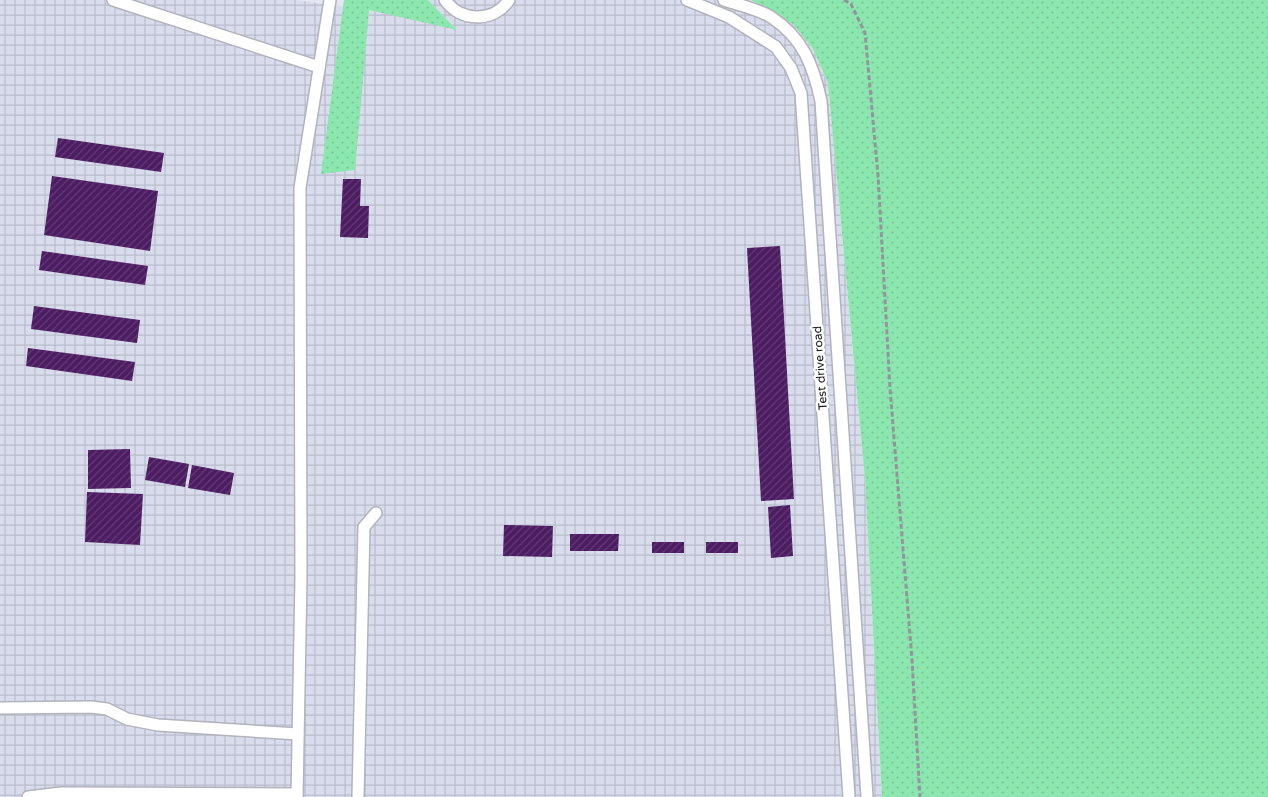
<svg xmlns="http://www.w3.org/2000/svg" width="1268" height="797" viewBox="0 0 1268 797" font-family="'Varela Round',sans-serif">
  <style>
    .industrial { fill: url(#industrial-grid) }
    .grass { fill: url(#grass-dots) }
    .building { fill: url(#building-hatch) }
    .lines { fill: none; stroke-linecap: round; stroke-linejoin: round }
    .service-casing { stroke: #b2b3bc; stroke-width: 14 }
    .path { stroke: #94959c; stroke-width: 3; stroke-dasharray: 5 2.5; stroke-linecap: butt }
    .service { stroke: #fff; stroke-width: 11 }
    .labels { text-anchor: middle; stroke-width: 5; stroke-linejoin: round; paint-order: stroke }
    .street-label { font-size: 12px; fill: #17171a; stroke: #fff }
  </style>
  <defs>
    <pattern id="industrial-grid" width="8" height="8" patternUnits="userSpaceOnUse" patternTransform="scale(1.25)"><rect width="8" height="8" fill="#d9dced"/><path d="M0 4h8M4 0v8" fill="none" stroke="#babccb"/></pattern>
    <pattern id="grass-dots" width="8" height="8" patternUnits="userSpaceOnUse" patternTransform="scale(1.25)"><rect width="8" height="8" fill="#8ce7af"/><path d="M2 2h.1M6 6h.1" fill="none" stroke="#78c596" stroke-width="1.8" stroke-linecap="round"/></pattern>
    <pattern id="building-hatch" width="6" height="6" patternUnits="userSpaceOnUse" patternTransform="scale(1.25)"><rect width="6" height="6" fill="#4d1d63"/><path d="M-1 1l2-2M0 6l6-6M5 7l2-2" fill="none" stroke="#633c74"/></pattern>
  </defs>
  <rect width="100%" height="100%" fill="#e5e6f0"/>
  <!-- industrial -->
  <polygon class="industrial" points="0,0 295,0 369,10 456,29 428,0 751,0 794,25 813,49 828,83 865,478 882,797 0,797"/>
  <!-- grass -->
  <g class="grass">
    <polygon points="344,0 428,0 457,30 369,10 355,170 321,174"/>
    <polygon points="751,0 1268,0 1268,797 882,797 865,478 828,83 813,49 794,25"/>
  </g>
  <!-- building -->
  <g class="building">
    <polygon points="58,138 164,153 161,172 55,157"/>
    <polygon points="52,176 158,191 150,251 44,235"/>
    <polygon points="343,179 361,179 360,206 369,206 368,238 340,237"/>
    <polygon points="780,246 794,499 761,501 747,248"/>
    <polygon points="42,251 148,266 145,285 39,270"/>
    <polygon points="34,306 140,320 137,343 31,329"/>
    <polygon points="28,348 135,362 132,381 26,366"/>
    <polygon points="130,449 131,488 88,489 88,450"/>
    <polygon points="149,457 189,464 185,487 145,480"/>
    <polygon points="192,465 234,473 230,495 188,488"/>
    <polygon points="87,492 143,494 140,545 85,542"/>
    <polygon points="790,505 793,556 771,558 768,507"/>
    <polygon points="504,525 553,526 552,557 503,556"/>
    <polygon points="570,534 619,534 618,551 570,551"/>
    <rect x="652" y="542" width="32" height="11"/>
    <rect x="706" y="542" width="32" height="11"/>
  </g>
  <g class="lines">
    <defs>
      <g id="service">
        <polyline points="113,0 319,67"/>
        <path d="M445,0C460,22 494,23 509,0"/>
        <polyline points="687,0 729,17 776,47 791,68 801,93 849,797"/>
        <path d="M724,0C739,5 758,9 771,17C803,38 813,65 821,101L867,797"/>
        <polyline points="0,708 91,707 107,709 127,719 158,725 298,734"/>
        <polyline points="28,797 61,793 297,794"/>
        <polyline points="297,797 301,578 300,188 330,0"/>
        <polyline points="358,797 364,527 376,513"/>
      </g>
    </defs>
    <!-- service casing -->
    <use href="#service" class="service-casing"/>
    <!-- path -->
    <polyline class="path" points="844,0 851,4 865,33 878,175 890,388 912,660 920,797"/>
    <!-- service -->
    <use href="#service" class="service"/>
  </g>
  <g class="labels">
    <!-- street labels -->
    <g class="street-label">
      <text transform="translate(820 368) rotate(-94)" y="4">Test drive road</text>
    </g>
  </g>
</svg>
